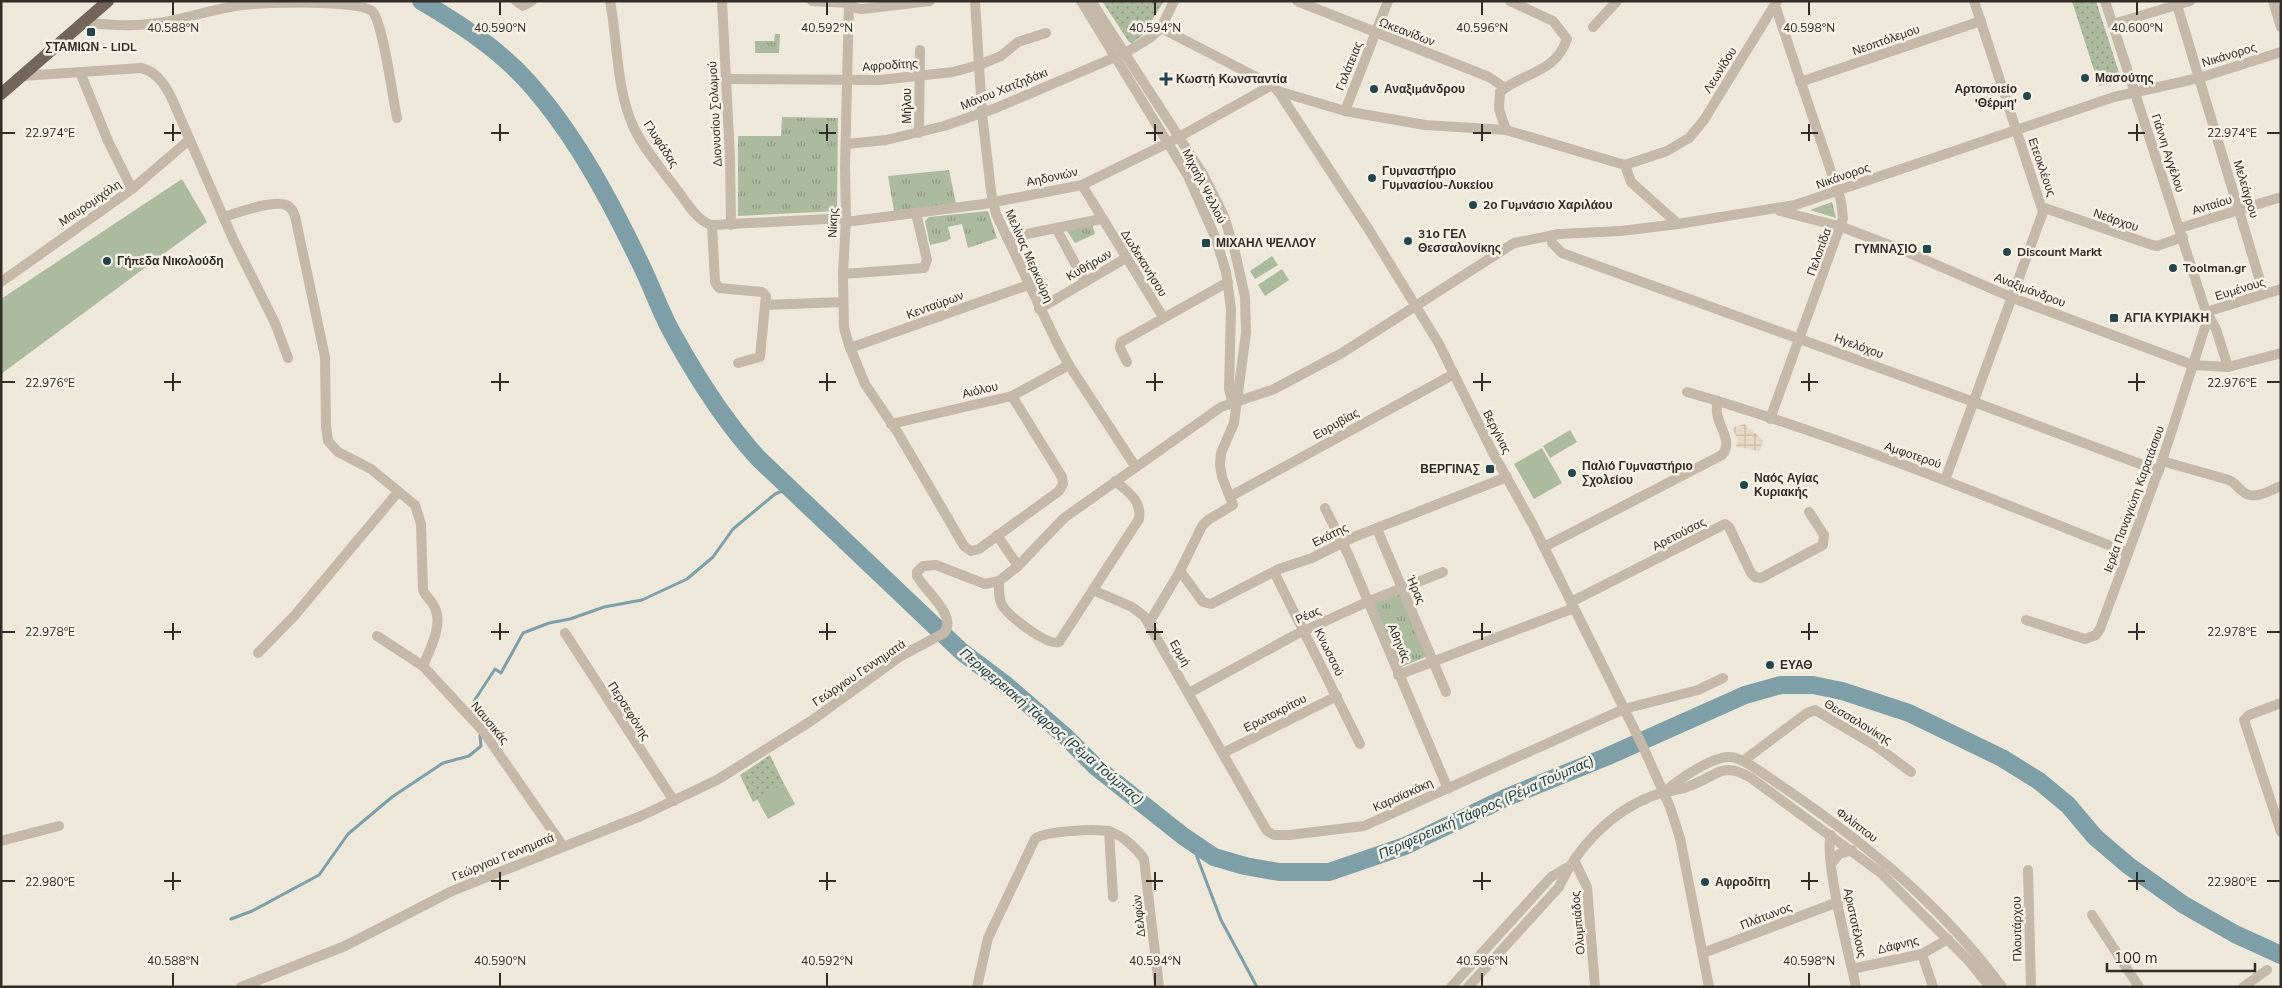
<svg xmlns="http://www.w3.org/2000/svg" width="2282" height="988" viewBox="0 0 2282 988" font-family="'Nunito Sans',sans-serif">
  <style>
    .grass { fill: url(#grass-tufts) }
    .park { fill: url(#park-dots) }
    .garden { fill: #acba9d }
    .plaza { fill: url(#plaza-grid) }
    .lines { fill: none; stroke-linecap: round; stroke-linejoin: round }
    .stream { stroke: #7e9fa7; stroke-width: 3 }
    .river { stroke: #7e9fa7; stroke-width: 18 }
    .minor { stroke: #c4b9a9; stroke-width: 10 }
    .major { stroke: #72665a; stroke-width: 12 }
    .ticks { fill: none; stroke: #322c27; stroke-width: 2 }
    .poi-dot { fill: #23454e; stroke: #f6f1e6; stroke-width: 2 }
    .labels { text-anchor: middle; stroke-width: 5; stroke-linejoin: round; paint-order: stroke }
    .street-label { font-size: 12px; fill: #322c27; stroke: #f6f1e6 }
    .poi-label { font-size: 12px; font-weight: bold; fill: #322c27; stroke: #f6f1e6; text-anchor: start }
    .water-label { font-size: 14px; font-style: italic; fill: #23454e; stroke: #f6f1e6 }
    .ticks-label { font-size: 12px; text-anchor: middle; fill: #322c27; stroke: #f6f1e6; stroke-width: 5; stroke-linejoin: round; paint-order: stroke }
  </style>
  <defs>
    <pattern id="grass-tufts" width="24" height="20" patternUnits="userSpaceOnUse" patternTransform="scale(1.25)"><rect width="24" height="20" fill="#acba9d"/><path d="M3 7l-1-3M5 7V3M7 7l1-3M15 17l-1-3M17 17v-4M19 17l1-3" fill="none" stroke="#8d9780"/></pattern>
    <pattern id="park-dots" width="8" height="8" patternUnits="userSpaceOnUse" patternTransform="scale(1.25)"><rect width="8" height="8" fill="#acba9d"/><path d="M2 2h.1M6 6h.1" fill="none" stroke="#8d9780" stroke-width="1.8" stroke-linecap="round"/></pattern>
    <pattern id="plaza-grid" width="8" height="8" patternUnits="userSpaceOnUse" patternTransform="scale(1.25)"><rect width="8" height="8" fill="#e4dac4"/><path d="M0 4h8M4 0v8" fill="none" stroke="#c4bba8"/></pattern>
  </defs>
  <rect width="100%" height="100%" fill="#eee8db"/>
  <!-- grass -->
  <g class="grass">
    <polygon points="775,34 780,34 779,53 755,53 755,41 774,41"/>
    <polygon points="782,117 838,118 837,211 738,216 738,136 781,136"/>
    <polygon points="949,170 956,204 894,211 888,176"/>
    <polygon points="1832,202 1836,218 1810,210"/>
    <polygon points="988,211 997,238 968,248 962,224 948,227 951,238 947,241 930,245 925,221 929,217"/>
    <polygon points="1092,223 1095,234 1075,243 1065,228"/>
    <polygon points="1400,591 1428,656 1401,667 1373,603"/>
  </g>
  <!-- park -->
  <g class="park">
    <polygon points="1102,1 1164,1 1143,35 1132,43 1129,42"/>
    <polygon points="2072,1 2096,1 2121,79 2099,86"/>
    <polygon points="770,755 784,784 753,802 740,775"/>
  </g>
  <!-- garden -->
  <g class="garden">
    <polygon points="182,179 207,222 1,374 1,299"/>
    <polygon points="1272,256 1278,265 1255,279 1250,271"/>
    <polygon points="1282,269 1289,280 1265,296 1258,285"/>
    <polygon points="1570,430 1577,442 1550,458 1543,446"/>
    <polygon points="1542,448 1562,483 1534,499 1514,464"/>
    <polygon points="784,784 795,804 768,819 757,799"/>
  </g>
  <!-- plaza -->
  <polygon class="plaza" points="1744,424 1763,440 1760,451 1736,447 1738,440 1732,428"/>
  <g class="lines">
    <!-- stream -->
    <g class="stream">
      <polyline points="469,713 476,698 495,669 501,673 523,633 549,623 570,619 604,607 642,600 687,579 713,557 733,529 775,494 789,488"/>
      <polyline points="1191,841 1221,920 1257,987"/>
      <polyline points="231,919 252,911 319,875 348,834 392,797 443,763 469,756 481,746 480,735"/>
    </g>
    <!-- river -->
    <path class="river" d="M421,1C460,24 499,49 529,83C577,137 612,204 643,269C654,292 662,316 675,338C699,381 725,422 758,458L962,652L1006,685L1066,737L1096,767L1183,836L1214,857L1245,866L1279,872H1329L1405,846L1505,798L1606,757L1745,695L1781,685H1813L1842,691L1909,713L2002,758L2039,781L2068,805L2095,837L2129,866L2184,905L2235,934L2281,955"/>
    <!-- minor -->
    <g class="minor">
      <polyline points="516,1 523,6 532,1"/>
      <path d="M610,1C618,43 616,90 634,128C645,151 663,171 678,191C687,203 697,221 712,225"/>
      <polyline points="722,1 730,158 731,225"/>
      <polyline points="812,1 849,3 855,8 862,9 930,1"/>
      <polyline points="849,1 845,167 846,218 843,274 844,328 849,345 865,384 898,433 964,546 971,551 979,549 1059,491 1063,484 1062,477 1012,396"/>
      <polyline points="975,1 982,113 991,191 996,214 1056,341 1069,365 1135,466"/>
      <polyline points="1081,1 1188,176 1216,239 1226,272 1231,309 1229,389 1232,400 1237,403"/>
      <polyline points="1091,1 1204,176 1224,216 1235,252 1245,297 1246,333 1234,423 1221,453 1220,465 1222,477 1233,505 1208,520 1202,526 1180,571 1149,623"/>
      <polyline points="1297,1 1489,77 1505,88"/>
      <polyline points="2273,1 2281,27"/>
      <polyline points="2177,5 2264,294"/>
      <path d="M82,22C108,25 132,27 158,23C184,19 210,10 236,6C259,2 356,0 372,11C383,21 393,100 397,118"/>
      <polyline points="2113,24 2190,1"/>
      <polyline points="1593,27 1617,1"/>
      <polyline points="1161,28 1272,85 1278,91 1345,111 1425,125 1506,130 1625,165 1667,151 1689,138 1704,120 1777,1"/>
      <polyline points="80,72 108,141 132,189"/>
      <path d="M22,76L141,68C156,71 166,86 172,99L233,239L275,323L288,358"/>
      <polyline points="726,79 880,80 953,72 979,65 1001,56 1018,42 1046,33"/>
      <polyline points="1800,82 1981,21"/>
      <polyline points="1278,91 1369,230 1439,344 1492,451 1533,525 1644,749 1670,807 1680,838 1709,987"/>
      <polyline points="1345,111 1388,1"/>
      <path d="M1506,130L1499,109L1500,92C1523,72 1555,74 1567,39L1553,21L1510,1"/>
      <polyline points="919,133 920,50"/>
      <polyline points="846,144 886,140 944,126 996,108 1125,53 1150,38 1161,28 1174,1"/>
      <polyline points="1625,165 1631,182 1678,224"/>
      <polyline points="1082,185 1163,317"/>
      <polyline points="2042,207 2152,245 2157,246 2183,237"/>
      <polyline points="1780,211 1842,227 1900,249 2013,298 2193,365 2228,367 2281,353"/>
      <path d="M223,217C237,213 276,198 288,206C291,208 294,213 295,216L325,357L326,426L328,441L338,452L371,469L415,505L421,524L423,590C426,597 431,600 434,606C444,624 430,649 423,666"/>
      <polyline points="845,222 984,204 1082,185 1168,143 1272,85"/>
      <polyline points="1056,228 1085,282"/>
      <polyline points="2180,228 2281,197"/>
      <polyline points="1007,238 1101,219"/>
      <polyline points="1552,243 1562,253 1974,402 2159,471"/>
      <polyline points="843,274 924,268 927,260 916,213"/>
      <polyline points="1,282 132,189 189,140"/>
      <polyline points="843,302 765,305 766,296 762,292 719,288 715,282 712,225 846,218"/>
      <polyline points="1039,309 1126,258"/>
      <polyline points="2206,312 2281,289"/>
      <polyline points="2207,313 2216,329 2228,367"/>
      <polyline points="850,348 1028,285"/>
      <polyline points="1127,362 1120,348 1121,342 1228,282"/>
      <polyline points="738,363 760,357 765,305"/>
      <path d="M1687,392C1837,435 1983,495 2128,553"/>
      <polyline points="1770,419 1843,218 1841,201 1775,5"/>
      <polyline points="891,424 1012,396 1069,365"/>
      <path d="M2162,461L2229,480C2236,483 2238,489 2245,493C2255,500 2271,490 2281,486"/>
      <polyline points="1945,480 2043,212 1974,1"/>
      <polyline points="1231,496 1454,374"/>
      <polyline points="1325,508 1348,554 1448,789"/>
      <polyline points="1377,529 1446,692"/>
      <polyline points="997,535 1018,566"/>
      <path d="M1544,547L1722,455C1736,438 1711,423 1718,401"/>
      <polyline points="1180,571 1203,602 1211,604 1279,569 1312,558 1354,537 1507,477"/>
      <polyline points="1274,572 1360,744"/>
      <path d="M999,581C999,590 998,601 1004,608C1012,618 1047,646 1059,642L1139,519C1142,500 1127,491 1115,481"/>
      <polyline points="1093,590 1132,607 1144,616 1267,831 1274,835 1289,835 1364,826 1624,709 1698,690 1723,678"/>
      <polyline points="1571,602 1725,524 1729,527 1751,573 1755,577 1761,578 1823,545 1824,535 1809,512"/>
      <polyline points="2026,620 2085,639 2096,635 2100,629 2162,461 2207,321 2206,312 2105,1"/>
      <polyline points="565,633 674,801"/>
      <polyline points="377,636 423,666 483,731 563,846"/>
      <polyline points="258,653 295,615 398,492"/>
      <polyline points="1398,675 1574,608"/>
      <polyline points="1189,693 1295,635 1367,602 1443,572"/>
      <polyline points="2281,703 2249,715 2244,720 2281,832"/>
      <polyline points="1223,753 1337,696"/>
      <polyline points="1743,761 1807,713 1815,710 1876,746 1911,772"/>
      <path d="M1667,790C1679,779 1713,756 1730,757C1739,757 1748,764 1755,768C1850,831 1934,895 2002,987"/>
      <polyline points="1109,831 1113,897"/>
      <path d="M1831,835C1823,857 1850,958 1856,987"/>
      <polyline points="1,841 59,826"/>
      <polyline points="1574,860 1587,887 1595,987"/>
      <polyline points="1831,864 1839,854 1852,850"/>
      <polyline points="2028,870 2031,987"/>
      <polyline points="2092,915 2139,987"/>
      <polyline points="1703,953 1838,902"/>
      <polyline points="1922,954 1933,987"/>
      <polyline points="1852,969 1922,954 1948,939"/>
      <path d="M241,987L345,946L452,891L641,816L717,780L811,721L901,656L944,633C958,616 925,591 917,576V572L923,566L936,565L985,584L999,581L1018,566L1064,518L1221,407L1274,389L1342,353L1514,243L1559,234L1621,231L1678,224L1795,205L2114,97L2199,78L2281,52"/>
      <path d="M977,987L988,938L1035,839C1044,831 1099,828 1111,832C1122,835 1137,849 1144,859L1159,987"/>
      <polyline points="1451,987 1551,877 1568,867"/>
      <path d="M1468,987L1559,887C1577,847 1611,812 1652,796C1665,791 1679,791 1692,785C1718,775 1723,761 1751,778L1881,873L1969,961L1990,987"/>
      <polyline points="2243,987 2267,970"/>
    </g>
    <!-- major -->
    <polyline class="major" points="1,94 108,1"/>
  </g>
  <!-- ticks -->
  <path class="ticks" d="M173,2V15M500,2V15M827,2V15M1155,2V15M1482,2V15M1809,2V15M2137,2V15M173,124V141M500,124V141M827,124V141M1155,124V141M1482,124V141M1809,124V141M2137,124V141M2,133H15M164,133H181M491,133H509M819,133H836M1146,133H1163M1473,133H1491M1801,133H1818M2128,133H2145M2267,133H2280M173,373V391M500,373V391M827,373V391M1155,373V391M1482,373V391M1809,373V391M2137,373V391M2,382H15M164,382H181M491,382H509M819,382H836M1146,382H1163M1473,382H1491M1801,382H1818M2128,382H2145M2267,382H2280M173,623V640M500,623V640M827,623V640M1155,623V640M1482,623V640M1809,623V640M2137,623V640M2,632H15M164,632H181M491,632H509M819,632H836M1146,632H1163M1473,632H1491M1801,632H1818M2128,632H2145M2267,632H2280M173,872V890M500,872V890M827,872V890M1155,872V890M1482,872V890M1809,872V890M2137,872V890M2,881H15M164,881H181M491,881H509M819,881H836M1146,881H1163M1473,881H1491M1801,881H1818M2128,881H2145M2267,881H2280M173,973V986M500,973V986M827,973V986M1155,973V986M1482,973V986M1809,973V986"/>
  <!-- markers -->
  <g class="poi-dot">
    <rect x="86" y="27" width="10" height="10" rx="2.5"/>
    <circle cx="2085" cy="78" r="5"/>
    <path d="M1163.5 71.5h5v5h5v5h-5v5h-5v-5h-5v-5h5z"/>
    <circle cx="1374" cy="89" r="5"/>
    <circle cx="2027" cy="96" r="5"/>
    <circle cx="1372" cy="178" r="5"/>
    <circle cx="1473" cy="205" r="5"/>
    <circle cx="1408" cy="241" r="5"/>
    <rect x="1201" y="238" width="10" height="10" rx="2.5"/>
    <rect x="1922" y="244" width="10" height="10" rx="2.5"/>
    <circle cx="2007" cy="252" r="5"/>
    <circle cx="107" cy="261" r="5"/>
    <circle cx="2173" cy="268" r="5"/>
    <rect x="2109" y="313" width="10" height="10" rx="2.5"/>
    <rect x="1485" y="464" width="10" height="10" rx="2.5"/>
    <circle cx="1572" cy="473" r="5"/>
    <circle cx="1744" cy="485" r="5"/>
    <circle cx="1770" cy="665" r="5"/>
    <circle cx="1705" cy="882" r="5"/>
  </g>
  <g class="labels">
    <!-- street labels -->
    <g class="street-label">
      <text transform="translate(1407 32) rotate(21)" y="4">Ωκεανίδων</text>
      <text transform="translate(1886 40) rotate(-19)" y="4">Νεοπτόλεμου</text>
      <text transform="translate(2229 55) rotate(-17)" y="4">Νικάνορος</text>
      <text transform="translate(890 65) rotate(-4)" y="4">Αφροδίτης</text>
      <text transform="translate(1349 66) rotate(-68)" y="4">Γαλάτειας</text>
      <text transform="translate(1720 70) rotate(-58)" y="4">Λεωνίδου</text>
      <text transform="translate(1004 89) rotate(-22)" y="4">Μάνου Χατζηδάκι</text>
      <text transform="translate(907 106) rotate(-90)" y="4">Μήλου</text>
      <text transform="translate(715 114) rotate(-93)" y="4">Διονυσίου Σολωμού</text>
      <text transform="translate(661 144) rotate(57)" y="4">Γλυφάδας</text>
      <text transform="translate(2168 153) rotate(72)" y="4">Γιάννη Αγγέλου</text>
      <text transform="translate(2042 167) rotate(71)" y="4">Ετεοκλέους</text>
      <text transform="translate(1843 176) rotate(-19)" y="4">Νικάνορος</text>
      <text transform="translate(1052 177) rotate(-12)" y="4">Αηδονιών</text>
      <text transform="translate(1204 186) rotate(63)" y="4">Μιχαήλ Ψελλού</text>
      <text transform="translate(2246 189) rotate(73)" y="4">Μελεάγρου</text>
      <text transform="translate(90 203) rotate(-34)" y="4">Μαυρομιχάλη</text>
      <text transform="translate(2212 205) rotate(-17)" y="4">Ανταίου</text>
      <text transform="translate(2116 220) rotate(19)" y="4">Νεάρχου</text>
      <text transform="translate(833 223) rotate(-87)" y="4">Νίκης</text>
      <text transform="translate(1819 252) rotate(-70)" y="4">Πελοπίδα</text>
      <text transform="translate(1029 256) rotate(66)" y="4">Μελίνας Μερκούρη</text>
      <text transform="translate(1144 263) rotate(58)" y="4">Δωδεκανήσου</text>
      <text transform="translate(1089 265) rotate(-30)" y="4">Κυθήρων</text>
      <text transform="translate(2240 289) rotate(-17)" y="4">Ευμένους</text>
      <text transform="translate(2030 290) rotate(21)" y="4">Αναξιμάνδρου</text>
      <text transform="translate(935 305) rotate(-20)" y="4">Κενταύρων</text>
      <text transform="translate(1859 346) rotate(20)" y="4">Ηγελόχου</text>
      <text transform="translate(980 390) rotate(-13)" y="4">Αιόλου</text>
      <text transform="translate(1336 424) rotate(-29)" y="4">Ευρυβίας</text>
      <text transform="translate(1497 432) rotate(63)" y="4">Βεργίνας</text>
      <text transform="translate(1913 455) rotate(19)" y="4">Αμφοτερού</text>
      <text transform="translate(2134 499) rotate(-70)" y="4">Ιερέα Παναγιώτη Καρατάσιου</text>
      <text transform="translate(1679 534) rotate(-27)" y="4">Αρετούσας</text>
      <text transform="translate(1330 535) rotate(-26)" y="4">Εκάτης</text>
      <text transform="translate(1416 590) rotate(67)" y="4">Ήρας</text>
      <text transform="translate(1308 615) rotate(-24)" y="4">Ρέας</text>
      <text transform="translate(1399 643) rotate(67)" y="4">Αθηνάς</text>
      <text transform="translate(1329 652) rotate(64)" y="4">Κνωσσού</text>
      <text transform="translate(1180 653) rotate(60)" y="4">Ερμή</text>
      <text transform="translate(859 673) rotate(-34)" y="4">Γεώργιου Γεννηματά</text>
      <text transform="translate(629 711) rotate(57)" y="4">Περσεφόνης</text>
      <text transform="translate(1275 713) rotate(-27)" y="4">Ερωτοκρίτου</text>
      <text transform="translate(1858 722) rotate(31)" y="4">Θεσσαλονίκης</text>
      <text transform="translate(490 723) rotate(50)" y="4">Ναυσικάς</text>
      <text transform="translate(1403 795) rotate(-24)" y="4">Καραϊσκάκη</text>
      <text transform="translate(1857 825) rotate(37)" y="4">Φιλίππου</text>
      <text transform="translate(503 857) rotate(-22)" y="4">Γεώργιου Γεννηματά</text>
      <text transform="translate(1139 916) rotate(-96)" y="4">Δελφών</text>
      <text transform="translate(1766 916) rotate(-21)" y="4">Πλάτωνος</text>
      <text transform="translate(1578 923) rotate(-95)" y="4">Ολυμπιάδος</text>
      <text transform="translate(1855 923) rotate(78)" y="4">Αριστοτέλους</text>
      <text transform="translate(2017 929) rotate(-91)" y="4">Πλουτάρχου</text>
      <text transform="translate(1898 945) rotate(-14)" y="4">Δάφνης</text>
    </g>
    <!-- poi labels -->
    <g class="poi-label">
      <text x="91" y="51" text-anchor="middle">ΣΤΑΜΙΩΝ - LIDL</text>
      <text x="2095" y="82">Μασούτης</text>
      <text x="1176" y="83">Κωστή Κωνσταντία</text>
      <text x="1384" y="93">Αναξιμάνδρου</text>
      <text x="2017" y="93" text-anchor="end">Αρτοποιείο<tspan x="2017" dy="14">'Θέρμη'</tspan></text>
      <text x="1382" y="175">Γυμναστήριο<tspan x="1382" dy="14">Γυμνασίου-Λυκείου</tspan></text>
      <text x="1483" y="209">2ο Γυμνάσιο Χαριλάου</text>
      <text x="1418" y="238">31ο ΓΕΛ<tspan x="1418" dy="14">Θεσσαλονίκης</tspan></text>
      <text x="1216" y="247">ΜΙΧΑΗΛ ΨΕΛΛΟΥ</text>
      <text x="1917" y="253" text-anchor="end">ΓΥΜΝΑΣΙΟ</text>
      <text x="2017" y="256">Discount Markt</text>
      <text x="117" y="265">Γήπεδα Νικολούδη</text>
      <text x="2183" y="272">Toolman.gr</text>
      <text x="2124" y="322">ΑΓΙΑ ΚΥΡΙΑΚΗ</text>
      <text x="1582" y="470">Παλιό Γυμναστήριο<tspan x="1582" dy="14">Σχολείου</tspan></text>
      <text x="1480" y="473" text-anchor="end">ΒΕΡΓΙΝΑΣ</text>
      <text x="1754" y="482">Ναός Αγίας<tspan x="1754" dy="14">Κυριακής</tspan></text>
      <text x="1780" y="669">ΕΥΑΘ</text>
      <text x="1715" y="886">Αφροδίτη</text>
    </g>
    <!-- water labels -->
    <g class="water-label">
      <text transform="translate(1052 726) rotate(40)" y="5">Περιφερειακή Τάφρος (Ρέμα Τούμπας)</text>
      <text transform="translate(1486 807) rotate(-24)" y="5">Περιφερειακή Τάφρος (Ρέμα Τούμπας)</text>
    </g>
  </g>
  <g class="ticks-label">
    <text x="173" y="32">40.588°N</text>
    <text x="500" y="32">40.590°N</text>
    <text x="827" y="32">40.592°N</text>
    <text x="1155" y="32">40.594°N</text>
    <text x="1482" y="32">40.596°N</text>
    <text x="1809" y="32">40.598°N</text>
    <text x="2137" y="32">40.600°N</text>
    <text x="2232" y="137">22.974°E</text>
    <text x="50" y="137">22.974°E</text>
    <text x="2232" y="387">22.976°E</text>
    <text x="50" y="387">22.976°E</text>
    <text x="2232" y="636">22.978°E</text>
    <text x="50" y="636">22.978°E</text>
    <text x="2232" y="886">22.980°E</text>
    <text x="50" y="886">22.980°E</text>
    <text x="173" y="965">40.588°N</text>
    <text x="500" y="965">40.590°N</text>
    <text x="827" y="965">40.592°N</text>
    <text x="1155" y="965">40.594°N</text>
    <text x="1482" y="965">40.596°N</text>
    <text x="1809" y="965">40.598°N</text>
  </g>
  <!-- border -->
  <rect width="2282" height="988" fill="none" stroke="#322c27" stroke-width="5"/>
  <!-- scale -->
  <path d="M2107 963v8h148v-8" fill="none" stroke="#322c27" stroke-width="2.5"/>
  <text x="2114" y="963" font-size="15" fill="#322c27" stroke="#f6f1e6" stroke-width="4" paint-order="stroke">100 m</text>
</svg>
